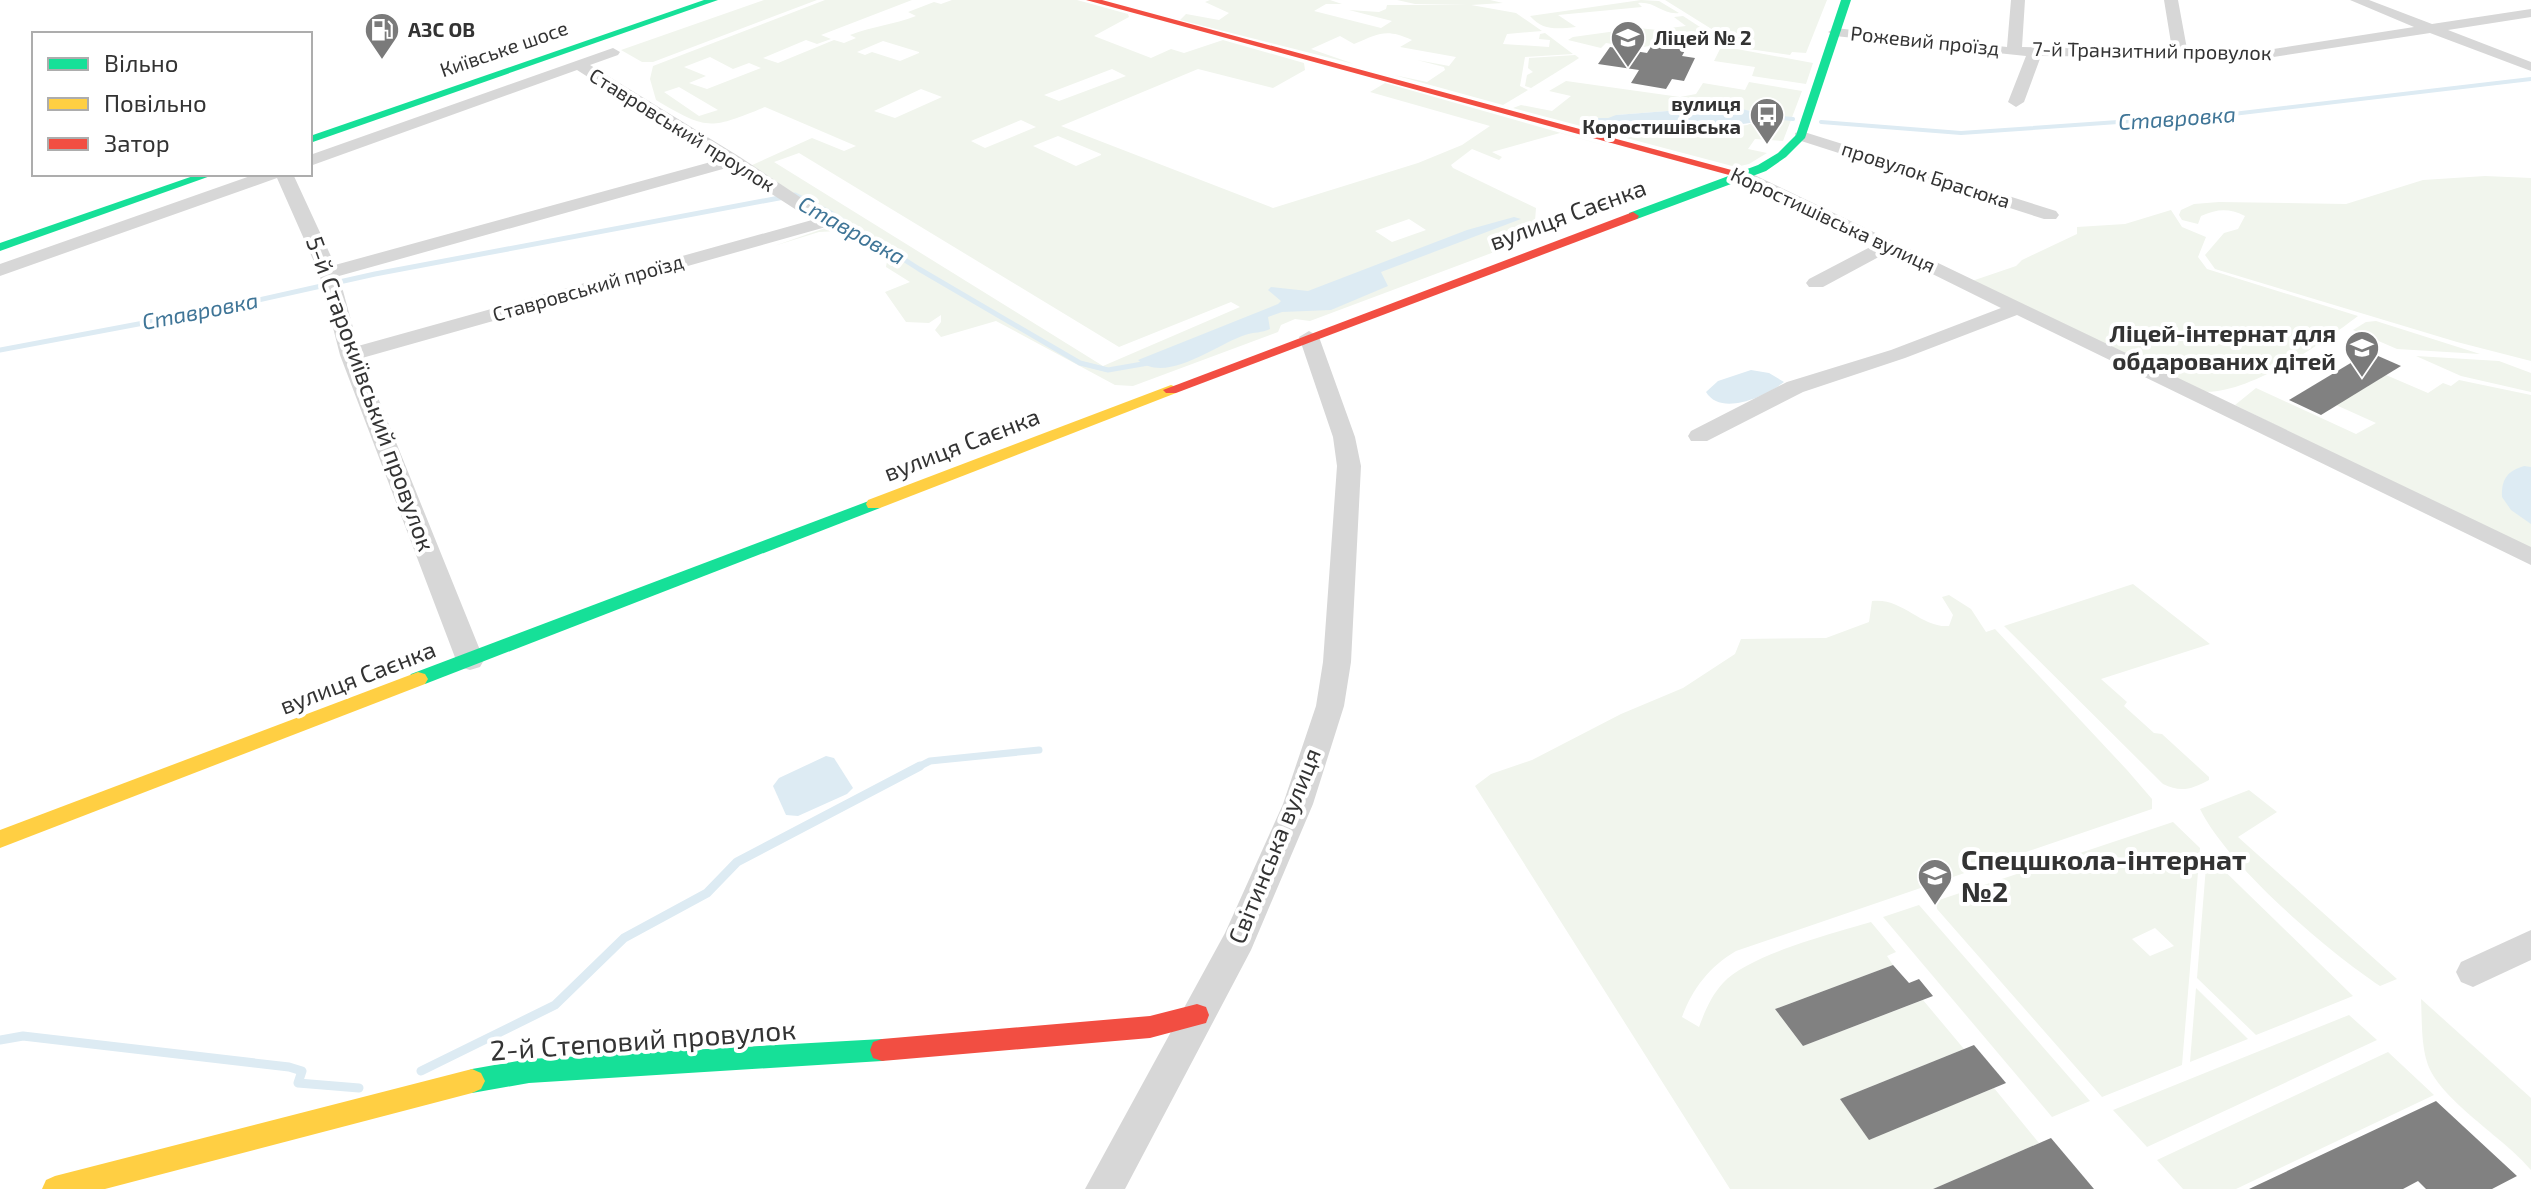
<svg xmlns="http://www.w3.org/2000/svg" width="2531" height="1189" viewBox="0 0 2531 1189" font-family="'Exo 2',sans-serif">
  <style>
    .green { fill: #f1f5ed; fill-rule: evenodd }
    .water { fill: #ddebf3 }
    .lines { fill: none; stroke-linecap: round; stroke-linejoin: round }
    .stream-far3 { stroke: #ddebf3; stroke-width: 4 }
    .stream-far2 { stroke: #ddebf3; stroke-width: 5 }
    .stream-far1 { stroke: #ddebf3; stroke-width: 7 }
    .stream { stroke: #ddebf3; stroke-width: 9 }
    .building { fill: #818181 }
    .street { fill: #d7d7d7; fill-rule: evenodd }
    .fast { fill: #16e098; fill-rule: evenodd }
    .slow { fill: #ffcf43; fill-rule: evenodd }
    .jam { fill: #f24e42; fill-rule: evenodd }
    .labels { text-anchor: middle; stroke-width: 8; stroke-linejoin: round; paint-order: stroke }
    .far-poi-label { font-size: 20px; font-weight: bold; fill: #333; stroke: #fff; text-anchor: start }
    .far-street-label { font-size: 20px; fill: #333; stroke: #fff }
    .far-water-label { font-size: 22px; font-style: italic; fill: #3f7597; stroke: #fff }
    .street-label { font-size: 24px; fill: #333; stroke: #fff }
    .poi-label { font-size: 24px; font-weight: bold; fill: #333; stroke: #fff; text-anchor: end }
    .near-poi-label { font-size: 28px; font-weight: bold; fill: #333; stroke: #fff; text-anchor: start }
    .near-street-label { font-size: 28px; fill: #333; stroke: #fff }
  </style>
  <rect width="100%" height="100%" fill="#fff"/>
  <!-- green -->
  <g class="green">
    <polygon points="764,0 817,0 653,62 642,62 621,50"/>
    <path d="M825,0H912L821,35L831,39L817,44L806,40L763,58L778,63L834,40L844,43L856,38L850,35C873,26 893,25 916,16L908,12L934,2L941,4L952,0H1077L1128,14L1129,17L1094,36L1151,58L1171,49L1184,53L1223,40L1304,63L1305,70L1273,88L1198,69L1061,126L1273,208L1418,163L1462,145L1490,126L1370,92L1385,83L1628,152L1560,133L1492,152L1502,157L1499,160L1472,149L1451,165L1453,168L1536,208L1535,221L1553,230L1310,321L1295,319L1281,325L1278,332L1133,386L1115,385L996,321L941,337L935,330L941,322V315L929,323L906,322L885,292L910,282L886,267L887,261L839,231L819,232L774,246L831,226L750,166L812,138L844,151L856,146L765,107C710,129 708,131 656,100L650,79L653,66ZM883,41L919,52V53L900,61L872,52L865,55L857,52ZM710,57L733,69L749,63L761,68L707,89L689,83L706,76L684,67ZM1112,69L1126,76L1059,101L1044,95ZM679,87L718,110L699,116L664,92ZM921,89L942,97L895,118L874,111ZM1021,120L1036,127L985,148L971,141ZM1058,136L1101,154V155L1076,166L1033,146ZM799,153L1119,347L1231,302L1240,307L1103,366L774,162ZM1409,219L1426,230L1392,242L1375,231Z"/>
    <path d="M1210,0H1330L1342,4H1326L1314,11L1381,28L1392,21L1349,10L1379,12L1386,9L1387,5H1469L1415,4L1397,0H1490L1503,3L1471,5L1516,13L1542,31L1507,34L1503,44L1549,47L1550,40L1539,39L1540,34L1545,33L1573,54L1525,57L1520,86L1528,90L1503,105L1394,75L1427,82L1445,70L1444,67L1417,60L1449,66L1456,57L1400,47L1412,40C1385,28 1379,34 1354,44L1340,36L1311,49L1354,64L1180,20L1186,14L1219,20L1229,13L1205,2Z"/>
    <path d="M1641,0L1659,1L1679,13C1662,15 1655,1 1638,3L1642,7L1558,15L1576,27C1557,29 1543,31 1530,16Z"/>
    <polygon points="1665,0 1827,0 1806,53 1792,52 1790,55 1742,48"/>
    <polygon points="1683,16 1717,38 1713,48 1692,44 1695,36 1661,29 1686,26 1674,17"/>
    <polygon points="1638,28 1658,30 1649,46 1638,48 1606,43 1601,48 1568,40 1573,37"/>
    <polygon points="1726,47 1813,63 1806,84 1752,76 1755,67 1714,61 1720,49"/>
    <polygon points="1575,55 1579,58 1573,62 1531,88 1525,86 1527,75 1533,72 1528,68 1529,58"/>
    <path d="M1566,81L1680,97L1696,94L1703,83L1745,90L1749,82L1802,91L1783,141L1755,139L1748,149L1767,153L1749,164L1736,167L1513,108L1521,105L1552,111L1571,96L1549,91ZM1706,108H1734L1772,115L1747,125L1732,127L1660,128L1634,127L1616,115Z"/>
    <path d="M2485,176L2531,178V361L2457,342L2215,269L2205,255L2224,233L2238,229L2245,216C2228,208 2218,209 2201,216L2198,224L2182,220L2179,215L2181,210L2194,204L2219,202L2346,204L2423,180Z"/>
    <path d="M2171,210L2182,227L2206,237L2198,257L2207,269L2358,316C2323,343 2242,399 2198,391L1969,282L2016,266L2022,260L2077,234V227L2125,224Z"/>
    <polygon points="2376,321 2480,354 2397,349 2353,330 2366,322"/>
    <polygon points="2416,356 2499,361 2531,373 2531,392 2461,376"/>
    <polygon points="2386,375 2428,393 2443,383 2451,386 2459,380 2531,395 2531,551 2235,405 2256,388 2356,434 2376,423 2336,405"/>
    <path d="M2133,584L2210,644L2101,679L2127,702L2124,706L2154,733L2162,734L2209,777V780C2192,789 2181,793 2163,784L2004,626Z"/>
    <path d="M1949,595L1971,609L1986,632L1995,629L2127,770L2152,799V809L1736,951C1710,966 1692,989 1682,1017L1699,1027C1705,1011 1711,996 1723,983C1748,955 1834,933 1871,922L1896,952L1887,956L1893,965L1775,1009L1803,1046L1923,1000L1964,1049L1840,1099L1869,1139L1994,1088L2039,1143L1933,1189H1730L1475,786L1491,774L1532,760L1621,714L1683,688L1735,654L1741,639L1826,638L1869,622L1872,601C1902,597 1921,628 1949,626L1953,615L1942,597Z"/>
    <path d="M2249,790L2277,812L2238,837L2397,979L2380,986C2326,950 2229,867 2200,809Z"/>
    <path d="M2173,822L2200,848L2182,1065L2102,1097L1937,909L1936,901ZM2155,928L2174,946L2150,956L2132,939Z"/>
    <polygon points="2207,854 2353,996 2256,1035 2197,978"/>
    <polygon points="1919,905 2090,1101 2052,1117 1883,917"/>
    <polygon points="2196,988 2248,1039 2190,1062"/>
    <path d="M2421,999L2531,1098V1170C2505,1138 2438,1099 2427,1062C2421,1043 2422,1018 2421,999Z"/>
    <polygon points="2349,1015 2377,1040 2147,1147 2113,1110"/>
    <polygon points="2388,1052 2434,1095 2236,1189 2183,1189 2157,1160"/>
  </g>
  <!-- water -->
  <g class="water">
    <path d="M1706,108L1742,109L1775,117C1747,128 1627,136 1603,120L1616,115Z"/>
    <path d="M1514,217L1521,219L1381,272L1388,286L1331,310L1282,312L1268,317L1270,329C1262,333 1254,332 1245,335C1217,344 1166,385 1138,360L1278,304L1281,301L1268,290L1271,287L1308,291L1467,230Z"/>
    <path d="M1751,370L1769,373L1784,382C1766,396 1721,417 1706,392L1718,381Z"/>
    <path d="M2524,466L2531,467V524L2511,510L2502,497C2501,480 2507,471 2524,466Z"/>
    <polygon points="826,756 834,758 853,788 847,794 798,816 786,815 773,786 779,778"/>
  </g>
  <g class="lines">
    <!-- stream-far3 -->
    <g class="stream-far3">
      <polyline points="1769,117 1793,119"/>
      <polyline points="1583,120 1612,120"/>
      <polyline points="1821,122 1961,133 2233,114 2531,79"/>
    </g>
    <!-- stream-far2 -->
    <polyline class="stream-far2" points="0,350 218,309 375,274 795,195 831,213 919,269 1080,363 1108,370 1154,362"/>
    <!-- stream-far1 -->
    <polyline class="stream-far1" points="916,768 930,761 1039,750"/>
    <!-- stream -->
    <g class="stream">
      <polyline points="0,1040 23,1036 289,1067 302,1071 298,1083 359,1088"/>
      <polyline points="421,1071 555,1005 624,938 707,893 737,862 920,766"/>
    </g>
  </g>
  <!-- building -->
  <g class="building">
    <polygon points="1661,31 1693,36 1682,56 1695,58 1684,81 1672,79 1666,89 1631,83 1639,70 1598,64 1610,47 1647,53"/>
    <polygon points="2369,352 2401,366 2321,415 2289,400"/>
    <polygon points="1893,965 1909,983 1919,979 1933,996 1803,1046 1775,1009"/>
    <polygon points="1974,1045 2006,1083 1869,1140 1840,1099"/>
    <polygon points="2436,1101 2517,1176 2492,1189 2426,1189 2418,1181 2403,1189 2249,1189"/>
    <polygon points="2051,1138 2094,1189 1933,1189"/>
  </g>
  <g class="lines">
    <!-- street -->
    <g class="street">
      <polygon points="2011,0 2025,0 2022,47 2172,49 2164,0 2178,0 2187,49 2267,50 2414,27 2350,0 2369,0 2432,24 2531,9 2531,17 2448,30 2531,62 2531,71 2430,33 2267,58 2041,56 2024,102 2016,107 2008,102 2026,56 1835,36 1828,32 1835,28 2007,47"/>
      <path d="M613,48L620,52L618,55L590,65L740,157L836,221L833,225L362,358L484,660L480,667L470,670L460,667L456,660L340,355L319,273L277,178L0,276V264L256,174H293L335,265L718,160L577,70L310,166V155ZM730,167L812,220L358,346L339,276Z"/>
      <polygon points="1801,131 2056,211 2059,215 2056,219 2044,219 1795,139 1795,133"/>
      <polygon points="1744,170 2531,547 2531,565 2017,315 1905,358 1803,392 1707,441 1691,441 1688,436 1691,431 1787,382 1891,350 2001,308 1888,252 1823,287 1809,287 1806,283 1809,279 1874,245 1738,179 1735,175 1738,171"/>
      <polygon points="1309,331 1319,337 1355,437 1361,466 1351,662 1344,706 1313,804 1251,950 1125,1189 1085,1189 1225,933 1283,804 1316,706 1323,662 1337,466 1333,437 1299,337"/>
      <polygon points="2531,930 2531,960 2473,987 2461,982 2456,972 2461,962"/>
    </g>
    <!-- fast -->
    <g class="fast">
      <polygon points="704,0 718,0 310,143 310,136"/>
      <polygon points="1841,0 1851,0 1805,138 1786,157 1766,171 1637,219 1629,219 1629,213 1758,165 1778,153 1796,135"/>
      <polygon points="199,174 216,174 0,251 0,243"/>
      <polygon points="874,499 880,500 882,504 880,508 425,684 411,684 408,679 411,674"/>
      <polygon points="882,1039 891,1042 894,1050 891,1058 882,1061 529,1083 472,1093 463,1089 459,1081 463,1073 472,1069 529,1059"/>
    </g>
    <!-- slow -->
    <g class="slow">
      <polygon points="1171,385 1176,387 1176,393 880,508 868,508 866,504 868,500"/>
      <polygon points="418,672 425,674 428,679 425,684 0,848 0,830"/>
      <polygon points="472,1069 481,1073 485,1081 481,1089 472,1093 105,1189 42,1189 46,1180 55,1176"/>
    </g>
    <!-- jam -->
    <g class="jam">
      <polygon points="1086,0 1102,0 1750,175 1740,178"/>
      <polygon points="1633,212 1639,216 1637,219 1176,393 1166,393 1163,390"/>
      <polygon points="1197,1004 1206,1007 1209,1015 1206,1023 1150,1038 882,1061 873,1058 870,1050 873,1042 882,1039 1150,1016"/>
    </g>
  </g>
  <!-- icons -->
  <defs>
    <symbol id="fuel-pin" viewBox="-11 -11 22 30"><path d="M0 17L-7.5 6A9.5 9.5 0 1 1 7.5 6Z" fill="#7a7a7a" stroke="#fff"/><path d="M-5.5-6h7V0h2V4h1.3V-2.5L3-4.5l.8-.8L6-3V5H2.5V1h-1V6h-7ZM-4.2-4.7v3.2H.2V-4.7Z" fill="#fff"/></symbol>
    <symbol id="school-pin" viewBox="-11 -11 22 30"><path d="M0 17L-7.5 6A9.5 9.5 0 1 1 7.5 6Z" fill="#7a7a7a" stroke="#fff"/><path d="M0-5L7-2L0 1L-7-2ZM-4 1L0 2.5L4 1V4Q0 6-4 4Z" fill="#fff"/></symbol>
    <symbol id="bus-pin" viewBox="-11 -11 22 30"><path d="M0 17L-7.5 6A9.5 9.5 0 1 1 7.5 6Z" fill="#7a7a7a" stroke="#fff"/><path d="M-5-6H5V4H4V6H2V4H-2V6H-4V4H-5ZM-3.5-4V0h7V-4ZM-3.5 1.2v1.5H-2V1.2ZM2 1.2v1.5H3.5V1.2Z" fill="#fff"/></symbol>
  </defs>
  <g fill-rule="evenodd">
    <use href="#fuel-pin" x="362" y="10" width="40" height="54"/>
    <use href="#school-pin" x="1608" y="18" width="40" height="54"/>
    <use href="#bus-pin" x="1747" y="95" width="40" height="54"/>
    <use href="#school-pin" x="2342" y="328" width="40" height="54"/>
    <use href="#school-pin" x="1915" y="856" width="40" height="54"/>
  </g>
  <g class="labels">
    <!-- far-poi labels -->
    <g class="far-poi-label">
      <text x="408" y="37">АЗС ОВ</text>
      <text x="1654" y="45">Ліцей № 2</text>
      <text x="1741" y="111" text-anchor="end">вулиця<tspan x="1741" dy="23">Коростишівська</tspan></text>
    </g>
    <!-- far-street labels -->
    <g class="far-street-label">
      <text transform="translate(1925 41) rotate(6)" y="7">Рожевий проїзд</text>
      <text transform="translate(504 49) rotate(-19)" y="7">Київське шосе</text>
      <text transform="translate(2152 51) rotate(1)" y="7">7-й Транзитний провулок</text>
      <text transform="translate(682 130) rotate(32)" y="7">Ставровський проулок</text>
      <text transform="translate(1926 175) rotate(18)" y="7">провулок Брасюка</text>
      <text transform="translate(1833 220) rotate(25)" y="7">Коростишівська вулиця</text>
      <text transform="translate(588 288) rotate(-16)" y="7">Ставровський проїзд</text>
    </g>
    <!-- far-water labels -->
    <g class="far-water-label">
      <text transform="translate(2177 118) rotate(-4)" y="8">Ставровка</text>
      <text transform="translate(852 230) rotate(29)" y="8">Ставровка</text>
      <text transform="translate(200 311) rotate(-11)" y="8">Ставровка</text>
    </g>
    <!-- street labels -->
    <g class="street-label">
      <text transform="translate(1568 215) rotate(-20)" y="8">вулиця Саєнка</text>
      <text transform="translate(370 394) rotate(70)" y="8">5-й Старокиївський провулок</text>
      <text transform="translate(962 445) rotate(-21)" y="8">вулиця Саєнка</text>
      <text transform="translate(358 678) rotate(-21)" y="8">вулиця Саєнка</text>
      <text transform="translate(1275 846) rotate(-68)" y="8">Світинська вулиця</text>
    </g>
    <!-- poi labels -->
    <g class="poi-label">
      <text x="2336" y="342">Ліцей-інтернат для<tspan x="2336" dy="28">обдарованих дітей</tspan></text>
    </g>
    <!-- near-poi labels -->
    <g class="near-poi-label">
      <text x="1961" y="870">Спецшкола-інтернат<tspan x="1961" dy="32">№2</tspan></text>
    </g>
    <!-- near-street labels -->
    <g class="near-street-label">
      <text transform="translate(643 1040) rotate(-4)" y="10">2-й Степовий провулок</text>
    </g>
  </g>
  <!-- legend -->
  <rect x="32" y="32" width="280" height="144" fill="#ffffff" stroke="#adadad" stroke-width="2"/>
  <rect x="48" y="58" width="40" height="12" fill="#16e098" stroke="#adadad" stroke-width="2"/>
  <text x="104" y="72" font-size="24" fill="#333333">Вільно</text>
  <rect x="48" y="98" width="40" height="12" fill="#ffcf43" stroke="#adadad" stroke-width="2"/>
  <text x="104" y="112" font-size="24" fill="#333333">Повільно</text>
  <rect x="48" y="138" width="40" height="12" fill="#f24e42" stroke="#adadad" stroke-width="2"/>
  <text x="104" y="152" font-size="24" fill="#333333">Затор</text>
</svg>
